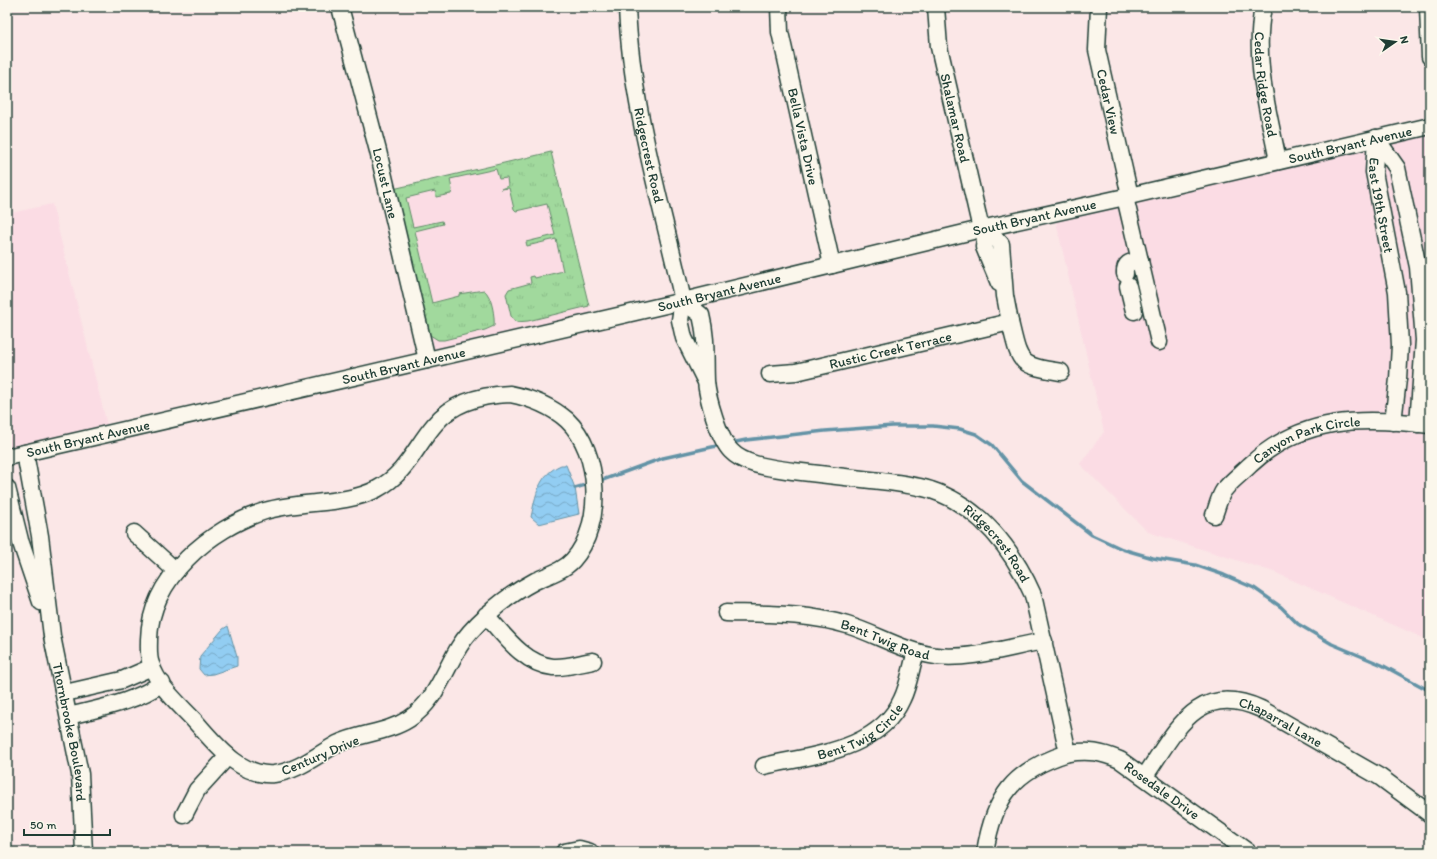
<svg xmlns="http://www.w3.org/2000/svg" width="1437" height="859" viewBox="0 0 1437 859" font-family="Itim,sans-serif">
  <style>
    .built { fill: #fbdce4 }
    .grass { fill: url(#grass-tufts); stroke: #608b68 }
    .water { fill: url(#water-waves); stroke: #6493a6 }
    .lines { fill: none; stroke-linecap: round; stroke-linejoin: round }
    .stream { stroke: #6493a6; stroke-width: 3.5 }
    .minor-casing { stroke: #1f3d34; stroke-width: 19 }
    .minor { stroke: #fbf7ec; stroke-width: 16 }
    .labels { text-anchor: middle; stroke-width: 3; stroke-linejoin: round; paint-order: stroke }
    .street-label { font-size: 14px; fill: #1f3d34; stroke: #fbf7ec }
  </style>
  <defs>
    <pattern id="grass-tufts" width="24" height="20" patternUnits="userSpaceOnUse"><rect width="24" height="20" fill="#a1d99d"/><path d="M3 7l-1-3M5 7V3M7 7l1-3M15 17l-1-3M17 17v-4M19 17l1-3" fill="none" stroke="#8abb88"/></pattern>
    <pattern id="water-waves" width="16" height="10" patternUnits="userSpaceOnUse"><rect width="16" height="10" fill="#92cdf2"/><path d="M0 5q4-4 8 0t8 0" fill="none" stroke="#77a8c5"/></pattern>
  </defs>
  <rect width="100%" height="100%" fill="#fbe7e7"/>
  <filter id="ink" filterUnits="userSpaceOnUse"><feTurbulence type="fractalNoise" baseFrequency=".025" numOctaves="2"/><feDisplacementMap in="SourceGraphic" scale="8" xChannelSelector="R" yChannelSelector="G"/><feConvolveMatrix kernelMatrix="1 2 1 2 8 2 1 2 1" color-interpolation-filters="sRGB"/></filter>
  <g filter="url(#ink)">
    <!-- built -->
    <g class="built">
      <polygon points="1430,126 1430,641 1274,572 1148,532 1080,464 1104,432 1054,213"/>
      <polygon points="551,152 593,322 427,360 387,191"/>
      <polygon points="52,204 109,433 7,457 7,214"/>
    </g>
    <!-- grass -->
    <path class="grass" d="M551,152L589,306L528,321L516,322L511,316L506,294L509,289L531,283L530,277L534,276L535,278L563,271L556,239L527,246L526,242L555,235L547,204L516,211L514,209L509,188L501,189L508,186L507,178L499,179L496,169L450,179L452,190L451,194L436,197L435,191L406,198L413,227L442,221L443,224L415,231L432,303L459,296V294L484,290C492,296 495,317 494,326L485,330L444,340H438L430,335L428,336L393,189Z"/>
    <!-- water -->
    <g class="water">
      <path d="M561,465H566L575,488L579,514L539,524L531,517C536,495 538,475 561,465Z"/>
      <polygon points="228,626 237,657 237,666 213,674 204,675 199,669 200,656 223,629"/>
    </g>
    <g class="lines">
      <!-- stream -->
      <g class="stream">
        <polyline points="731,443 746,440 825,431 893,426 933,426 960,429 976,434 992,445 1022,481 1092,535 1122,549 1153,558 1195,565 1224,575 1254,588 1281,607 1298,624 1332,644 1382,665 1430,691"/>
        <polyline points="597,482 663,458 721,445"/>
        <polyline points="575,488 589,484"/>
      </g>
      <defs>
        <g id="minor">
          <path id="s1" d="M340,7L378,151L427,360"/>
          <path id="s2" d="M627,7C631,107 662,204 683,301L680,320L684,338L705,380"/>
          <path id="s3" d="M779,7L780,32L832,265"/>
          <path id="s4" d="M936,7L939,47L981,229"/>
          <path id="s5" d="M1099,7L1097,50L1130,196"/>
          <path id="s6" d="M1263,7C1253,60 1268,109 1278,161"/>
          <polyline points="1428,7 1430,57"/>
          <polyline points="1376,138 1397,168 1418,267 1424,340 1418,424"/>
          <path id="s7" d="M1376,138L1374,172L1397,292L1400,345L1398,379L1393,422"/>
          <polyline points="1125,197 1159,342"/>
          <polyline points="986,228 984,247 999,283"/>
          <path d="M1125,274C1124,263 1130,262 1140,260"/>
          <polyline points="1128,286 1134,311"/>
          <path id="s8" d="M683,301L701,315C707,338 705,357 706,381C707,397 719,439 731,451C745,466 774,468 793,471C819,474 845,477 871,480C891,482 911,484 931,490C980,506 1013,550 1033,595L1068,753C1013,770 994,797 985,852"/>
          <path d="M1010,322C1020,364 1018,365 1061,372"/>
          <path id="s9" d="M770,374L796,372L1010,322L1005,296L1001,244L986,228"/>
          <path d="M510,394C530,398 551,406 567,420C601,452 604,525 573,560C563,571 548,575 535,581C518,590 502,601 488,614C477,624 466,635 459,647C444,672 435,702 409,719C387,733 360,733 337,744C317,755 298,771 274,774C239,777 214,742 193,719C179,704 157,685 151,664C148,657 149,647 149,639C150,578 211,528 265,511C301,500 344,506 377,489C407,473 415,447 435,424C453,402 483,395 510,394Z"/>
          <path id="s10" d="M25,453L40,536L52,636L80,774L84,852"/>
          <path id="s11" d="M7,457L683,301L981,229L1125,197L1430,126"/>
          <polyline points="7,488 20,540 41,602"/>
          <path id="s12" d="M1214,515C1217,508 1219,497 1224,490C1231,481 1242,473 1250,465C1302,416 1363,417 1430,425"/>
          <polyline points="134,533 176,571"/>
          <path id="s13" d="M726,613C768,614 807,613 847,625C877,634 904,652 936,656C971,660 1009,647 1044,641"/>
          <path d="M486,615C504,635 524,664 553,667C566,668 580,663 593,661"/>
          <polyline points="65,693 122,680 152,667"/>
          <path d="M69,716C100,708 136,702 162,683"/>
          <path id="s14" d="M1068,753C1089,750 1101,752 1120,760L1248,852"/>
          <path id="s15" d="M764,766C811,755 879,751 902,699C909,685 911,667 916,652"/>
          <path id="s16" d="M1145,776C1176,731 1197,680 1261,709L1380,777L1430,814"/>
          <polyline points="184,815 197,790 228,756"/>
          <polyline points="564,852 579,849 590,852"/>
        </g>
      </defs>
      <!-- minor casing -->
      <use href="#minor" class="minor-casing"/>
      <!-- minor -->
      <use href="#minor" class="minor"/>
    </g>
  </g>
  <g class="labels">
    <!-- street labels -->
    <g class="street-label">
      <text dy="5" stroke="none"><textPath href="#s6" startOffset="78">Cedar Ridge Road</textPath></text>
      <text dy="5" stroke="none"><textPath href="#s5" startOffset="96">Cedar View</textPath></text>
      <text dy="5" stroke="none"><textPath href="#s4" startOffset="113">Shalamar Road</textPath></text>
      <text dy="5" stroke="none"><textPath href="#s3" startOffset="132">Bella Vista Drive</textPath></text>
      <text dy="5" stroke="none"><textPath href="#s11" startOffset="1379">South Bryant Avenue</textPath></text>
      <text dy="5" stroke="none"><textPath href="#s2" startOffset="150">Ridgecrest Road</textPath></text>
      <text dy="5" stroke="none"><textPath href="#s1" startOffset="182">Locust Lane</textPath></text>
      <text dy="5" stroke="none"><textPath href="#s7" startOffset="68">East 19th Street</textPath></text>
      <text dy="5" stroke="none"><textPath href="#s11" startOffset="1055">South Bryant Avenue</textPath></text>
      <text dy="5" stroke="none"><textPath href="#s11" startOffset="731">South Bryant Avenue</textPath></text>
      <text dy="5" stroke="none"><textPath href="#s9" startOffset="123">Rustic Creek Terrace</textPath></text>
      <text dy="5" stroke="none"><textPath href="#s11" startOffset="407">South Bryant Avenue</textPath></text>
      <text dy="5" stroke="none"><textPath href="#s11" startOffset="83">South Bryant Avenue</textPath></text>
      <text dy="5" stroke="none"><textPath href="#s12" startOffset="127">Canyon Park Circle</textPath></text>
      <text dy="5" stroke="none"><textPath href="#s8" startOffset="457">Ridgecrest Road</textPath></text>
      <text dy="5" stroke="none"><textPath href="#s13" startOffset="163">Bent Twig Road</textPath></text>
      <text dy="5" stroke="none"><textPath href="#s16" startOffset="175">Chaparral Lane</textPath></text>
      <text dy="5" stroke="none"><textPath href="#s15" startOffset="104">Bent Twig Circle</textPath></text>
      <text dy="5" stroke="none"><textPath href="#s10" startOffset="283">Thornbrooke Boulevard</textPath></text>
      <text transform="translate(320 755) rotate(-23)" y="5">Century Drive</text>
      <text dy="5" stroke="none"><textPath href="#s14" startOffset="105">Rosedale Drive</textPath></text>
    </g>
  </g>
  <!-- margin -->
  <rect width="1437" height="859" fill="none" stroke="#fbf7ec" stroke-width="24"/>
  <rect x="12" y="12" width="1413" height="835" fill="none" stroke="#1f3d34" stroke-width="1.5" filter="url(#ink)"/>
  <!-- north arrow -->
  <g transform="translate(1395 42) rotate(77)" stroke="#fbf7ec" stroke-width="3" paint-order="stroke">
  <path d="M0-3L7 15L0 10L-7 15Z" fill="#1f3d34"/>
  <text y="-6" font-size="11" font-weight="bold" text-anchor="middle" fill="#1f3d34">N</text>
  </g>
  <!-- scale -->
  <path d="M24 829v6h86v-6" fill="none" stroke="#1f3d34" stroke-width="2"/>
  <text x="30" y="829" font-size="12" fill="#1f3d34" stroke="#fbf7ec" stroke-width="3" paint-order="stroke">50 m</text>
</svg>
